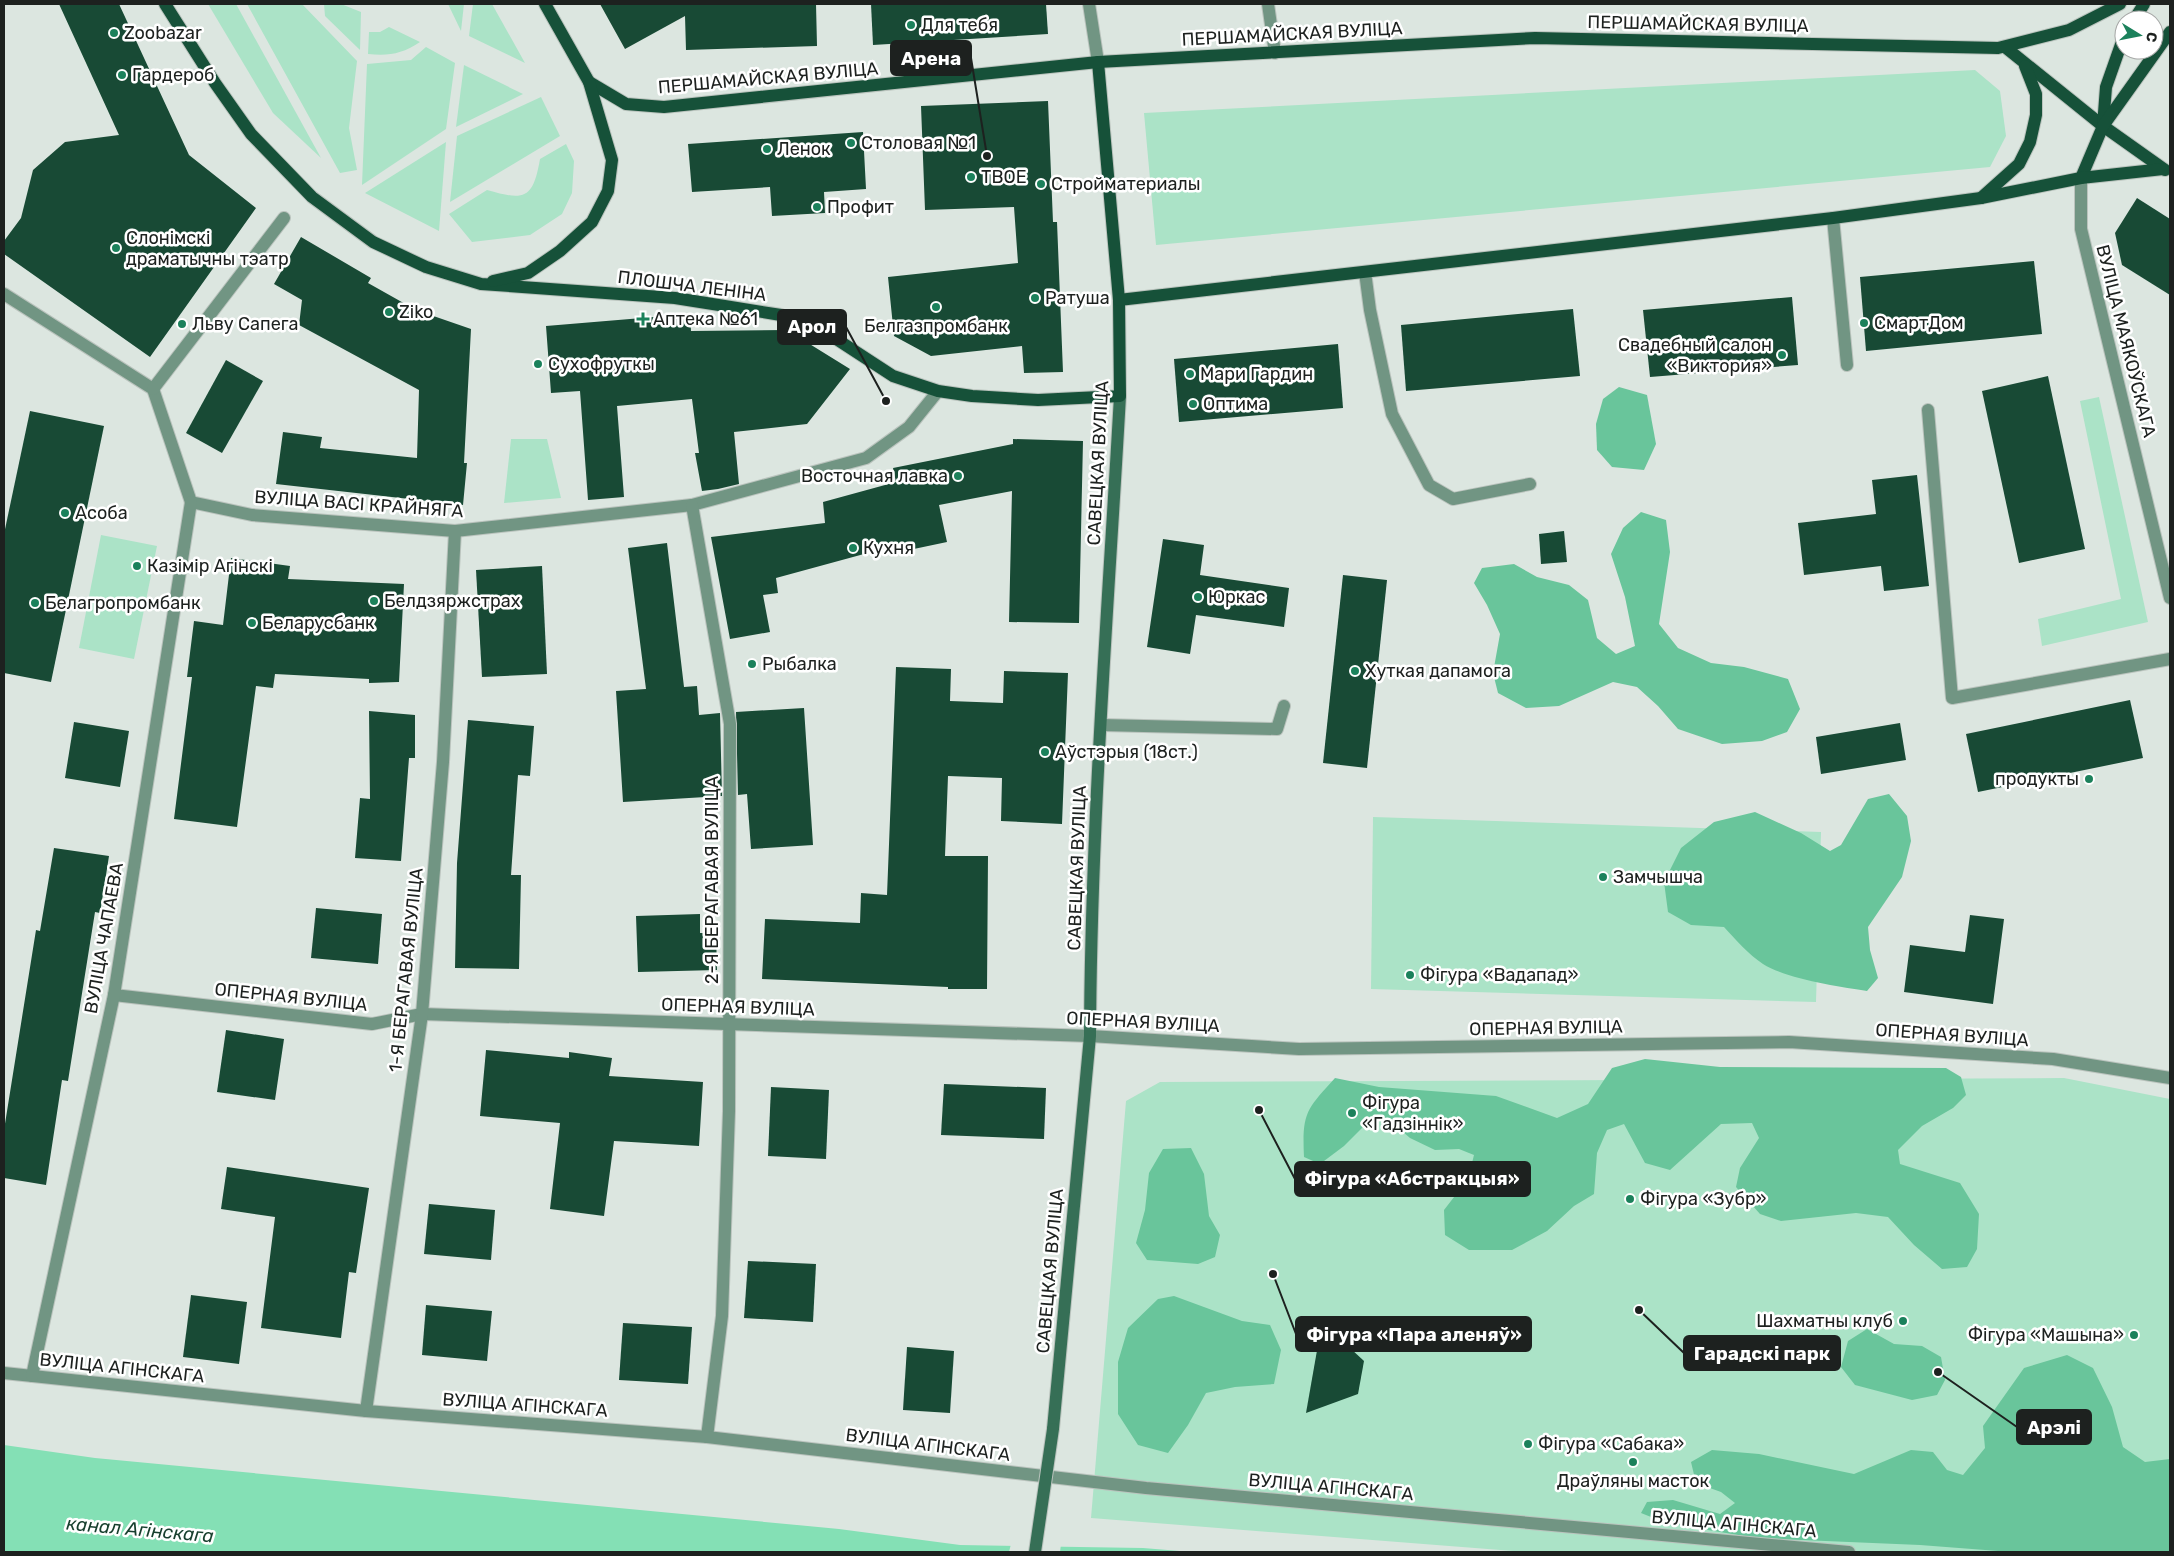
<svg xmlns="http://www.w3.org/2000/svg" width="2174" height="1556" viewBox="0 0 2174 1556" font-family="Rubik,sans-serif">
  <style>
    .green { fill: #abe3c7 }
    .forest { fill: #69c59b }
    .water { fill: #84e0b5 }
    .pier { fill: #dce6e0 }
    .building { fill: #184a35 }
    .lines { fill: none; stroke-linecap: round; stroke-linejoin: round }
    .lane-casing { stroke: #bac3bd; stroke-width: 14 }
    .street-casing { stroke: #bac3bd; stroke-width: 14 }
    .secondary-casing { stroke: #bac3bd; stroke-width: 14 }
    .primary-casing { stroke: #bac3bd; stroke-width: 14 }
    .lane { stroke: #719583; stroke-width: 12 }
    .street { stroke: #719583; stroke-width: 12 }
    .secondary { stroke: #366f56; stroke-width: 12 }
    .primary { stroke: #165139; stroke-width: 12 }
    .secondary-bridge-casing { stroke: #bac3bd; stroke-width: 14; stroke-linecap: butt }
    .secondary-bridge { stroke: #366f56; stroke-width: 12 }
    .poi-dot { fill: #1b815b; stroke: #fff; stroke-width: 2 }
    .labels { text-anchor: middle; stroke-width: 5; stroke-linejoin: round; paint-order: stroke }
    .street-label { font-size: 18px; fill: #1d211f; stroke: #fff }
    .poi-label { font-size: 18px; fill: #1d211f; stroke: #fff; text-anchor: start }
    .water-label { font-size: 19px; font-style: italic; fill: #173f2e; stroke: #fff }
    .leader { fill: none; stroke: #1d211f; stroke-width: 2 }
    .callout-dot { fill: #1d211f; stroke: #fff; stroke-width: 2 }
    .callout { fill: #1d211f; stroke: #1d211f; stroke-width: 2 }
    .callout-label { font-size: 19px; text-anchor: middle; font-weight: bold; fill: #fff }
  </style>
  <rect width="100%" height="100%" fill="#dce6e0"/>
  <!-- green -->
  <g class="green">
    <polygon points="208,4 236,4 321,158 273,113"/>
    <polygon points="247,4 302,4 357,61 349,128 357,170 340,173"/>
    <polygon points="324,4 341,4 361,12 360,50 325,16"/>
    <polygon points="448,4 464,4 461,31"/>
    <polygon points="473,4 492,4 525,63 469,36"/>
    <path d="M389,27L420,42C402,54 389,56 368,54L369,32H380Z"/>
    <polygon points="426,47 455,63 446,129 362,185 367,64 411,60"/>
    <polygon points="464,65 523,94 456,127"/>
    <polygon points="1975,70 2000,91 2006,136 1990,167 1156,245 1144,113"/>
    <polygon points="541,97 560,136 450,202 457,136"/>
    <polygon points="446,142 439,231 365,193"/>
    <path d="M566,144L574,161L572,193L562,214L530,235L472,242L449,214L487,190C525,201 533,199 540,159Z"/>
    <polygon points="2099,397 2148,622 2042,646 2038,619 2121,599 2080,401"/>
    <polygon points="511,439 547,439 561,498 504,503"/>
    <polygon points="101,535 157,546 134,659 79,648"/>
    <polygon points="1373,817 1821,832 1816,1002 1371,989"/>
    <polygon points="2064,1078 2170,1099 2170,1552 1526,1552 1091,1518 1126,1101 1160,1082"/>
  </g>
  <!-- forest -->
  <g class="forest">
    <polygon points="1619,387 1647,395 1656,444 1644,470 1612,467 1597,450 1596,424 1603,399"/>
    <polygon points="1641,512 1666,520 1670,552 1659,624 1678,648 1711,663 1744,667 1788,679 1800,709 1787,732 1762,741 1722,744 1678,729 1658,706 1637,687 1613,682 1559,706 1526,708 1498,693 1493,673 1500,634 1487,605 1474,583 1482,568 1514,564 1537,577 1569,585 1588,600 1597,638 1616,654 1635,646 1625,597 1611,554 1623,528"/>
    <path d="M1889,794L1907,816L1911,841L1902,877L1868,927L1870,950L1878,978L1867,991C1840,987 1787,979 1763,964C1748,954 1737,941 1724,927L1691,925L1668,912L1664,882L1681,848L1714,822L1755,812L1801,833L1830,851L1841,845L1868,799Z"/>
    <path d="M1645,1059L1720,1067L1946,1068L1961,1077L1966,1095L1953,1108L1922,1126L1898,1150L1900,1164L1960,1183L1979,1214L1977,1249L1967,1267L1942,1269L1914,1245L1888,1217L1856,1213L1781,1221L1760,1214L1736,1187L1740,1168L1759,1138L1752,1123L1721,1124L1670,1170L1645,1163L1624,1124L1607,1130L1597,1153L1594,1194L1574,1206L1547,1231L1512,1250H1469L1445,1235L1444,1210L1468,1179L1474,1155L1459,1149L1435,1150L1410,1138L1388,1119L1369,1121L1344,1146L1320,1164L1304,1157C1302,1113 1306,1110 1335,1078L1379,1087L1496,1096L1557,1118L1588,1104L1612,1068Z"/>
    <polygon points="1191,1148 1204,1174 1209,1216 1220,1235 1215,1257 1198,1264 1147,1260 1136,1243 1145,1210 1149,1173 1163,1149"/>
    <polygon points="1174,1296 1242,1321 1270,1325 1281,1350 1274,1384 1235,1387 1206,1393 1188,1425 1168,1453 1138,1445 1118,1414 1118,1362 1128,1328 1158,1299"/>
    <polygon points="1867,1329 1894,1344 1922,1346 1941,1357 1945,1380 1937,1395 1912,1400 1855,1385 1841,1367 1848,1341"/>
    <polygon points="2067,1355 2093,1368 2112,1407 2123,1447 2145,1462 2170,1459 2170,1552 2011,1552 1920,1545 1756,1538 1666,1523 1641,1513 1647,1502 1673,1500 1720,1514 1735,1503 1721,1492 1696,1483 1691,1462 1712,1450 1759,1454 1854,1474 1911,1450 1933,1452 1947,1470 1963,1475 1985,1448 1983,1426 2024,1368"/>
  </g>
  <!-- water -->
  <polygon class="water" points="4,1445 95,1458 839,1529 960,1545 1143,1548 1192,1552 4,1552"/>
  <!-- pier -->
  <polygon class="pier" points="1011,1544 1061,1544 1060,1552 1009,1552"/>
  <!-- building -->
  <g class="building">
    <polygon points="59,4 119,4 189,155 256,208 150,357 4,254 4,241 21,218 33,170 65,142 119,135"/>
    <polygon points="600,4 816,4 817,46 686,50 685,16 625,49"/>
    <polygon points="871,4 1046,4 1048,34 873,45"/>
    <polygon points="1048,101 1053,222 1057,222 1063,372 1024,373 1022,346 931,356 894,336 888,277 1018,263 1014,207 925,210 921,106"/>
    <polygon points="863,132 866,189 824,192 825,213 772,216 770,187 692,192 688,144"/>
    <polygon points="2137,198 2170,219 2170,295 2122,265 2115,233"/>
    <polygon points="301,237 371,278 368,283 416,310 471,329 464,463 467,463 463,505 276,484 283,432 322,437 320,448 417,458 419,390 299,325 302,300 274,284"/>
    <polygon points="2034,261 2042,334 1866,351 1860,277"/>
    <polygon points="1792,297 1798,365 1650,377 1643,310"/>
    <polygon points="1573,309 1580,376 1406,391 1401,325"/>
    <polygon points="690,314 691,331 787,330 850,369 807,424 734,432 739,484 718,489 702,491 695,453 699,453 692,399 617,406 624,497 588,500 580,391 551,393 546,326"/>
    <polygon points="1338,344 1343,408 1179,422 1174,359"/>
    <polygon points="226,360 263,381 222,453 186,433"/>
    <polygon points="2048,376 2085,549 2019,563 1982,391"/>
    <polygon points="30,411 104,426 51,682 4,673 4,534"/>
    <polygon points="1013,439 1083,441 1079,623 1009,622 1012,491 939,505 947,542 909,550 908,542 776,578 778,593 763,595 770,632 730,639 711,537 825,523 823,502 896,482 893,468 1013,444"/>
    <polygon points="1917,475 1929,586 1884,591 1881,566 1804,575 1798,523 1876,514 1872,480"/>
    <polygon points="1564,531 1567,562 1541,564 1539,534"/>
    <polygon points="1163,539 1204,545 1200,575 1289,588 1284,627 1196,615 1190,654 1147,647"/>
    <polygon points="667,543 684,687 697,686 699,715 720,713 722,796 623,802 616,691 646,689 628,548"/>
    <polygon points="231,558 290,566 288,579 404,584 399,682 369,683 369,679 275,674 273,688 256,686 237,827 174,819 192,677 187,677 194,621 223,625"/>
    <polygon points="542,566 547,674 482,677 476,570"/>
    <polygon points="1343,575 1387,580 1367,768 1323,763"/>
    <polygon points="896,667 951,669 950,701 1003,703 1004,671 1068,673 1062,824 1001,821 1002,778 948,776 945,856 988,856 987,989 948,989 948,987 762,979 765,919 860,923 861,893 887,895"/>
    <polygon points="2130,700 2143,758 1978,792 1966,734"/>
    <polygon points="804,708 813,845 751,849 747,794 738,795 736,712"/>
    <polygon points="369,711 415,715 415,758 409,758 401,861 355,858 360,798 370,799"/>
    <polygon points="468,720 534,726 530,776 518,775 511,875 521,875 519,969 455,968 457,863"/>
    <polygon points="74,722 129,731 120,787 65,778"/>
    <polygon points="1900,723 1906,760 1821,774 1816,737"/>
    <polygon points="54,848 109,856 100,913 95,912 68,1081 62,1080 46,1185 4,1178 4,1130 36,930 40,931"/>
    <polygon points="316,908 382,914 378,964 311,958"/>
    <polygon points="700,914 700,933 716,933 717,970 638,972 636,916"/>
    <polygon points="1970,915 2004,919 1993,1004 1904,992 1910,945 1965,952"/>
    <polygon points="226,1030 284,1039 275,1100 217,1092"/>
    <polygon points="486,1050 569,1058 569,1052 612,1058 609,1076 703,1082 699,1146 614,1141 604,1216 550,1209 560,1123 480,1116"/>
    <polygon points="944,1084 1046,1088 1044,1139 941,1135"/>
    <polygon points="771,1087 829,1090 826,1159 768,1156"/>
    <polygon points="227,1167 369,1188 356,1273 349,1272 341,1338 261,1328 275,1217 221,1209"/>
    <polygon points="429,1204 495,1210 491,1260 424,1254"/>
    <polygon points="748,1261 816,1264 813,1322 744,1318"/>
    <polygon points="191,1295 247,1302 239,1364 183,1357"/>
    <polygon points="426,1305 492,1311 487,1361 422,1355"/>
    <polygon points="1322,1322 1364,1361 1358,1394 1306,1413"/>
    <polygon points="623,1323 692,1327 688,1384 619,1380"/>
    <polygon points="907,1347 954,1351 950,1413 903,1410"/>
  </g>
  <g class="lines">
    <defs>
      <g id="lane">
        <polyline points="1268,4 1275,53"/>
        <polyline points="1833,218 1847,365"/>
        <polyline points="1365,272 1370,310 1392,414 1429,485 1453,499 1530,484"/>
        <polyline points="1928,410 1952,698 2170,659"/>
        <polyline points="1101,725 1277,729 1284,706"/>
      </g>
      <g id="street">
        <polyline points="1089,4 1098,62"/>
        <polyline points="2081,178 2081,229 2170,598"/>
        <polyline points="4,294 153,389 191,502 252,515 455,531 692,505 866,458 909,427 938,391"/>
        <polyline points="153,389 284,218"/>
        <polyline points="692,505 730,724 729,1111 722,1316 707,1437"/>
        <polyline points="114,995 372,1024 422,1014 1090,1036 1299,1049 1789,1042 2053,1059 2170,1078"/>
        <polyline points="4,1373 366,1411 707,1437 1146,1488 1849,1552"/>
        <polyline points="32,1376 114,995 191,502"/>
        <polyline points="366,1411 422,1014 443,762 455,531"/>
      </g>
      <path id="secondary" d="M1053,1429L1090,1036C1091,822 1108,609 1120,396"/>
      <g id="primary">
        <polyline points="165,4 215,83 251,134 312,197 373,242 426,267 481,284 675,298 781,315 824,331 893,376 938,391 972,396 1038,400 1120,396 1119,300 1098,62"/>
        <polyline points="2134,20 2144,4"/>
        <polyline points="2005,47 2103,126 2165,170"/>
        <polyline points="589,82 626,104 664,107 1098,62 1535,38 1998,48 2069,30 2120,4"/>
        <polyline points="2103,126 2106,87 2124,36"/>
        <polyline points="2081,178 2103,126 2170,32"/>
        <polyline points="1981,198 2019,164 2030,142 2036,115 2036,94 2025,66"/>
        <polyline points="493,281 528,273 560,251 592,222 608,191 612,160 589,82 545,4"/>
        <polyline points="1119,300 1833,218 1981,198 2081,178 2163,169"/>
      </g>
    </defs>
    <!-- lane casing -->
    <use href="#lane" class="lane-casing"/>
    <!-- street casing -->
    <use href="#street" class="street-casing"/>
    <!-- secondary casing -->
    <use href="#secondary" class="secondary-casing"/>
    <!-- primary casing -->
    <use href="#primary" class="primary-casing"/>
    <!-- lane -->
    <use href="#lane" class="lane"/>
    <!-- street -->
    <use href="#street" class="street"/>
    <!-- secondary -->
    <use href="#secondary" class="secondary"/>
    <!-- primary -->
    <use href="#primary" class="primary"/>
    <defs>
      <polyline id="secondary-bridge" points="1035,1552 1053,1429"/>
    </defs>
    <!-- secondary-bridge casing -->
    <use href="#secondary-bridge" class="secondary-bridge-casing"/>
    <!-- secondary-bridge -->
    <use href="#secondary-bridge" class="secondary-bridge"/>
  </g>
  <!-- markers -->
  <g class="poi-dot">
    <circle cx="911" cy="25" r="5"/>
    <circle cx="114" cy="33" r="5"/>
    <circle cx="122" cy="75" r="5"/>
    <circle cx="851" cy="143" r="5"/>
    <circle cx="767" cy="149" r="5"/>
    <circle cx="971" cy="177" r="5"/>
    <circle cx="1041" cy="184" r="5"/>
    <circle cx="817" cy="207" r="5"/>
    <circle cx="116" cy="248" r="5"/>
    <circle cx="1035" cy="298" r="5"/>
    <circle cx="936" cy="307" r="5"/>
    <circle cx="389" cy="312" r="5"/>
    <path d="M640.5 311.5h5v5h5v5h-5v5h-5v-5h-5v-5h5z"/>
    <circle cx="1864" cy="323" r="5"/>
    <circle cx="182" cy="324" r="5"/>
    <circle cx="1782" cy="355" r="5"/>
    <circle cx="538" cy="364" r="5"/>
    <circle cx="1190" cy="374" r="5"/>
    <circle cx="1193" cy="404" r="5"/>
    <circle cx="958" cy="476" r="5"/>
    <circle cx="65" cy="513" r="5"/>
    <circle cx="853" cy="548" r="5"/>
    <circle cx="137" cy="566" r="5"/>
    <circle cx="1198" cy="597" r="5"/>
    <circle cx="374" cy="601" r="5"/>
    <circle cx="35" cy="603" r="5"/>
    <circle cx="252" cy="623" r="5"/>
    <circle cx="752" cy="664" r="5"/>
    <circle cx="1355" cy="671" r="5"/>
    <circle cx="1045" cy="752" r="5"/>
    <circle cx="2089" cy="779" r="5"/>
    <circle cx="1603" cy="877" r="5"/>
    <circle cx="1410" cy="975" r="5"/>
    <circle cx="1352" cy="1113" r="5"/>
    <circle cx="1630" cy="1199" r="5"/>
    <circle cx="1903" cy="1321" r="5"/>
    <circle cx="2134" cy="1335" r="5"/>
    <circle cx="1528" cy="1444" r="5"/>
    <circle cx="1633" cy="1462" r="5"/>
  </g>
  <g class="labels">
    <!-- street labels -->
    <g class="street-label">
      <text transform="translate(1698 24) rotate(1)" y="6">ПЕРШАМАЙСКАЯ ВУЛІЦА</text>
      <text transform="translate(1292 34) rotate(-3)" y="6">ПЕРШАМАЙСКАЯ ВУЛІЦА</text>
      <text transform="translate(768 78) rotate(-5)" y="6">ПЕРШАМАЙСКАЯ ВУЛІЦА</text>
      <text transform="translate(692 286) rotate(7)" y="6">ПЛОШЧА ЛЕНІНА</text>
      <text transform="translate(2126 341) rotate(76)" y="6">ВУЛІЦА МАЯКОЎСКАГА</text>
      <text transform="translate(1098 463) rotate(-87)" y="6">САВЕЦКАЯ ВУЛІЦА</text>
      <text transform="translate(359 504) rotate(4)" y="6">ВУЛІЦА ВАСІ КРАЙНЯГА</text>
      <text transform="translate(1077 868) rotate(-88)" y="6">САВЕЦКАЯ ВУЛІЦА</text>
      <text transform="translate(712 880) rotate(-90)" y="6">2-Я БЕРАГАВАЯ ВУЛІЦА</text>
      <text transform="translate(104 938) rotate(-80)" y="6">ВУЛІЦА ЧАПАЕВА</text>
      <text transform="translate(406 970) rotate(-84)" y="6">1-Я БЕРАГАВАЯ ВУЛІЦА</text>
      <text transform="translate(291 997) rotate(6)" y="6">ОПЕРНАЯ ВУЛІЦА</text>
      <text transform="translate(738 1007) rotate(2)" y="6">ОПЕРНАЯ ВУЛІЦА</text>
      <text transform="translate(1143 1022) rotate(3)" y="6">ОПЕРНАЯ ВУЛІЦА</text>
      <text transform="translate(1546 1028) rotate(-1)" y="6">ОПЕРНАЯ ВУЛІЦА</text>
      <text transform="translate(1952 1035) rotate(4)" y="6">ОПЕРНАЯ ВУЛІЦА</text>
      <text transform="translate(1050 1271) rotate(-85)" y="6">САВЕЦКАЯ ВУЛІЦА</text>
      <text transform="translate(122 1368) rotate(6)" y="6">ВУЛІЦА АГІНСКАГА</text>
      <text transform="translate(525 1405) rotate(4)" y="6">ВУЛІЦА АГІНСКАГА</text>
      <text transform="translate(928 1445) rotate(7)" y="6">ВУЛІЦА АГІНСКАГА</text>
      <text transform="translate(1331 1487) rotate(5)" y="6">ВУЛІЦА АГІНСКАГА</text>
      <text transform="translate(1734 1524) rotate(5)" y="6">ВУЛІЦА АГІНСКАГА</text>
    </g>
    <!-- poi labels -->
    <g class="poi-label">
      <text x="921" y="31">Для тебя</text>
      <text x="124" y="39">Zoobazar</text>
      <text x="132" y="81">Гардероб</text>
      <text x="861" y="149">Столовая №1</text>
      <text x="777" y="155">Ленок</text>
      <text x="981" y="183">ТВОЕ</text>
      <text x="1051" y="190">Стройматериалы</text>
      <text x="827" y="213">Профит</text>
      <text x="126" y="244">Слонімскі<tspan x="126" dy="21">драматычны тэатр</tspan></text>
      <text x="1045" y="304">Ратуша</text>
      <text x="399" y="318">Ziko</text>
      <text x="653" y="325">Аптека №61</text>
      <text x="1874" y="329">СмартДом</text>
      <text x="192" y="330">Льву Сапега</text>
      <text x="936" y="332" text-anchor="middle">Белгазпромбанк</text>
      <text x="1772" y="351" text-anchor="end">Свадебный салон<tspan x="1772" dy="21">«Виктория»</tspan></text>
      <text x="548" y="370">Сухофруткы</text>
      <text x="1200" y="380">Мари Гардин</text>
      <text x="1203" y="410">Оптима</text>
      <text x="948" y="482" text-anchor="end">Восточная лавка</text>
      <text x="75" y="519">Асоба</text>
      <text x="863" y="554">Кухня</text>
      <text x="147" y="572">Казімір Агінскі</text>
      <text x="1208" y="603">Юркас</text>
      <text x="384" y="607">Белдзяржстрах</text>
      <text x="45" y="609">Белагропромбанк</text>
      <text x="262" y="629">Беларусбанк</text>
      <text x="762" y="670">Рыбалка</text>
      <text x="1365" y="677">Хуткая дапамога</text>
      <text x="1055" y="758">Аўстэрыя (18ст.)</text>
      <text x="2079" y="785" text-anchor="end">продукты</text>
      <text x="1613" y="883">Замчышча</text>
      <text x="1420" y="981">Фігура «Вадапад»</text>
      <text x="1362" y="1109">Фігура<tspan x="1362" dy="21">«Гадзіннік»</tspan></text>
      <text x="1640" y="1205">Фігура «Зубр»</text>
      <text x="1893" y="1327" text-anchor="end">Шахматны клуб</text>
      <text x="2124" y="1341" text-anchor="end">Фігура «Машына»</text>
      <text x="1538" y="1450">Фігура «Сабака»</text>
      <text x="1633" y="1487" text-anchor="middle">Драўляны масток</text>
    </g>
    <!-- water labels -->
    <g class="water-label">
      <text transform="translate(140 1529) rotate(5)" y="7">канал Агінскага</text>
    </g>
  </g>
  <!-- callouts -->
  <path class="leader" d="M987 156L971 58M886 401L846 327M1259 1110L1295 1179M1273 1274L1296 1334M1639 1310L1684 1353M1938 1372L2017 1427"/>
  <g class="callout-dot">
    <circle cx="987" cy="156" r="5"/>
    <circle cx="886" cy="401" r="5"/>
    <circle cx="1259" cy="1110" r="5"/>
    <circle cx="1273" cy="1274" r="5"/>
    <circle cx="1639" cy="1310" r="5"/>
    <circle cx="1938" cy="1372" r="5"/>
  </g>
  <g class="callout">
    <rect x="891" y="41" width="80" height="34" rx="5"/>
    <rect x="778" y="310" width="68" height="34" rx="5"/>
    <rect x="1295" y="1162" width="235" height="34" rx="5"/>
    <rect x="1296" y="1317" width="235" height="34" rx="5"/>
    <rect x="1684" y="1336" width="156" height="34" rx="5"/>
    <rect x="2017" y="1410" width="74" height="34" rx="5"/>
  </g>
  <g class="callout-label">
    <text x="931" y="65">Арена</text>
    <text x="812" y="333">Арол</text>
    <text x="1412" y="1185">Фігура «Абстракцыя»</text>
    <text x="1414" y="1341">Фігура «Пара аленяў»</text>
    <text x="1762" y="1360">Гарадскі парк</text>
    <text x="2054" y="1434">Арэлі</text>
  </g>
  <!-- border -->
  <rect width="2174" height="1556" fill="none" stroke="#1d211f" stroke-width="10"/>
  <!-- north arrow -->
  <g transform="translate(2139 35) rotate(100)"><circle r="24" fill="#ffffff" stroke="#a5a6a5"/>
  <path d="M0-4L9 19L0 12L-9 19Z" fill="#1b815b"/>
  <text y="-8" font-size="14" font-weight="bold" text-anchor="middle" fill="#1d211f">С</text>
  </g>
</svg>
